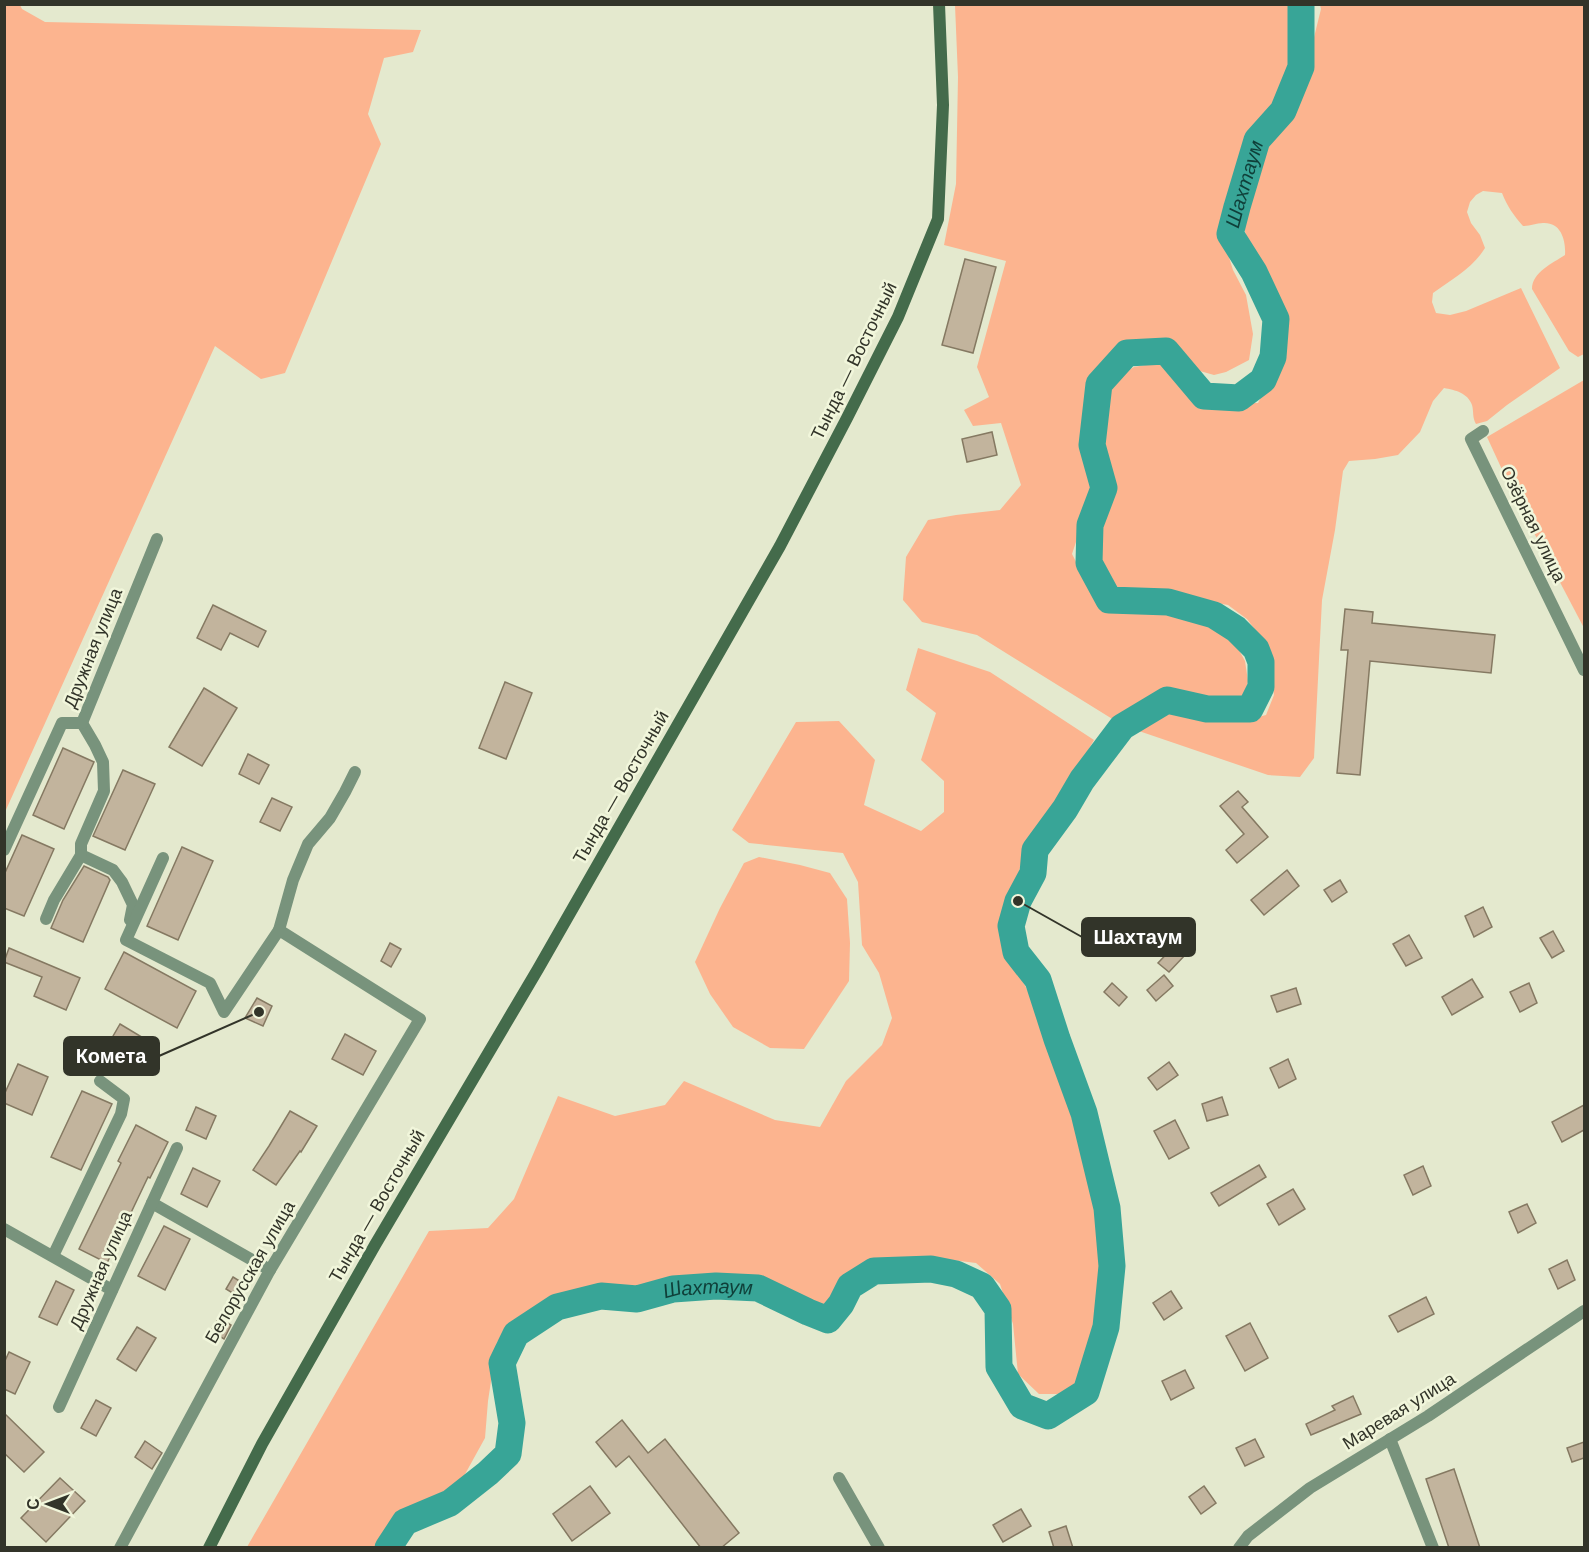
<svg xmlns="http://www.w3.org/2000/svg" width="1589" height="1552" viewBox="0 0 1589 1552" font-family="Arial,sans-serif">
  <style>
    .green { fill: #fcb48f }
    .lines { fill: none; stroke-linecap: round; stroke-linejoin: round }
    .river { stroke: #38a597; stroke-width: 27 }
    .building { fill: #c2b49d; stroke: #857962; stroke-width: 1.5 }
    .street { stroke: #78937c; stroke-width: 12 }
    .secondary { stroke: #446b4b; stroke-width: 12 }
    .labels { text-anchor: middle; stroke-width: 5; stroke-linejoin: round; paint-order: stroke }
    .street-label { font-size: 18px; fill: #323429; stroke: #f1f6db }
    .water-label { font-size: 20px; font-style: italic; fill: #0f3f39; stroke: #f1f6db }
    .leader { fill: none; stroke: #323429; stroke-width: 2 }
    .callout-dot { fill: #323429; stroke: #f1f6db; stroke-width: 2 }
    .callout { fill: #323429; stroke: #323429; stroke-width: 2 }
    .callout-label { font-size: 20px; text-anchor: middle; font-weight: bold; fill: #fff }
  </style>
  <rect width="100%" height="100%" fill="#e4e9ce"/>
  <!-- green -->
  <g class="green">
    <polygon points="5,4 20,5 22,9 45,22 421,30 413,52 384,58 368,114 381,144 285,373 261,379 215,346 5,812"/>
    <polygon points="955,5 1296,5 1295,54 1288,77 1272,109 1251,134 1233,185 1222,235 1233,270 1246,295 1253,334 1249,360 1226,372 1214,375 1193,369 1180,351 1161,343 1146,344 1118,352 1099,371 1088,403 1085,445 1090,473 1091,497 1072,554 1090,589 1104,604 1145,610 1211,625 1233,639 1245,661 1248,681 1246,695 1230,701 1211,704 1162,693 1114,720 977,635 922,622 903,600 906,557 928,520 956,515 1000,510 1021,485 1001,423 973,426 964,410 989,397 977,367 1006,261 944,245 956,184 958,77"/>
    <path d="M1320,5H1584V354L1578,357L1569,351L1532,289C1532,272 1553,263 1565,255C1566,240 1561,222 1543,223C1536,223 1530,226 1523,226C1514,216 1507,206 1502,193L1483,191L1476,195L1470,202L1467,212L1471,223L1480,235L1485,248C1473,268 1452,279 1433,293L1432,302L1436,313L1450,315L1466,311L1521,288L1560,368L1507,405L1487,421L1476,424C1472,417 1474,412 1472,405C1468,393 1455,390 1444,388L1433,401L1420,432L1398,455L1375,459L1349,461L1343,471L1335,530L1322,600L1314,758L1300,777L1268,775L1133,729L1174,708L1216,718L1247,720L1266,715L1274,695L1268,647L1247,619L1228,605L1201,600L1152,595H1124L1106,581L1096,555L1095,529L1105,512L1110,489L1099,444L1102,407L1109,382L1134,367L1157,363L1174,370L1192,396L1212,404L1258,403L1284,352L1287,331L1279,309L1250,257L1243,221L1261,145L1285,120L1303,82L1321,9Z"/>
    <polygon points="1584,380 1584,628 1511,489 1487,437"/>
    <polygon points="918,648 990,672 1094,740 1066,788 1042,820 1025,849 1004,929 1010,958 1036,1006 1057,1069 1086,1166 1102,1247 1096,1324 1082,1377 1068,1394 1039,1394 1018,1374 1013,1324 1000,1284 976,1263 936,1258 876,1262 839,1282 825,1307 750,1277 666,1278 636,1288 588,1288 537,1311 497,1342 488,1401 485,1438 464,1476 440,1500 406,1510 383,1535 374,1547 247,1547 429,1231 488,1228 514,1199 558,1096 615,1116 665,1105 684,1081 775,1120 820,1127 846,1081 882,1045 892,1018 879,973 862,945 858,882 843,853 749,843 732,830 796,722 839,721 875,760 864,805 921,831 944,812 944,781 921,760 936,713 906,690"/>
    <polygon points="759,857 800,865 830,873 847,899 850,943 849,981 804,1049 770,1048 733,1027 710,994 695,962 720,908 744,863"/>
  </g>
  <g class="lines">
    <!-- river -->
    <path class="river" id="s1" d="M388,1548L405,1522L450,1503L488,1473L508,1454L512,1423L502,1363L516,1334L557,1307L601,1296L637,1299L673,1289L716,1286L758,1288L808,1312L828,1320L841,1304L850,1286L874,1271L931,1269L956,1274L982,1286L998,1309L999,1367L1022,1406L1048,1416L1086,1392L1106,1327L1112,1266L1107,1208L1084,1113L1057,1039L1038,980L1016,952L1011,926L1018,901L1033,873L1035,850L1065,809L1082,780L1122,727L1167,700L1207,709H1250L1261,687V662L1256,649L1236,629L1214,615L1168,602L1109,600L1089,563L1090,525L1104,488L1092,445L1099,384L1127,353L1166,351L1204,396L1239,398L1263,380L1273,357L1276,319L1254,272L1230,234L1237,207L1257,140L1283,111L1301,67V4"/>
  </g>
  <!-- building -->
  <g class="building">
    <polygon points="965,259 996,267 973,353 942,345"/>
    <polygon points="992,432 997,455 967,462 962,439"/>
    <polygon points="213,605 266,631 258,647 230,633 221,650 197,638"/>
    <polygon points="1345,609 1373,612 1372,623 1495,635 1491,673 1370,661 1360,775 1337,773 1348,650 1341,650"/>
    <polygon points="505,682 532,693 506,759 479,748"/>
    <polygon points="204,688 237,708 202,766 169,747"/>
    <polygon points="63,748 94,762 64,829 33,815"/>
    <polygon points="248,754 269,765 259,784 239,774"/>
    <polygon points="123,770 155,784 125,850 93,836"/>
    <polygon points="1238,791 1248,802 1242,807 1268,837 1237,863 1226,850 1244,834 1220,806"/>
    <polygon points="272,798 292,807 280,831 260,822"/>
    <polygon points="22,835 54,849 24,916 4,908 4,875"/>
    <polygon points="182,847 213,861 178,940 147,926"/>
    <polygon points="84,866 108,877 110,880 83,942 51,928 63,900"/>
    <polygon points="1287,870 1299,886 1264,915 1251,900"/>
    <polygon points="1340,880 1347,892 1332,902 1324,890"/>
    <polygon points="1483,907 1492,927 1474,937 1465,916"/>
    <polygon points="1553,931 1564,951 1552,958 1540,938"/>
    <polygon points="1409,935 1422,958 1406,966 1393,944"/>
    <polygon points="390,943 401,949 391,967 381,961"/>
    <polygon points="1176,944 1186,954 1169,972 1158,963"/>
    <polygon points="9,948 80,978 66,1010 34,996 42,977 4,962"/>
    <polygon points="124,952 196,991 177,1028 105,989"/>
    <polygon points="1164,975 1173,986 1156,1001 1147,990"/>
    <polygon points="1472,979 1483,997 1452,1015 1442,997"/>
    <polygon points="1112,983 1127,997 1119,1006 1104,992"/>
    <polygon points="1529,983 1537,1003 1520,1012 1510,992"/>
    <polygon points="1296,988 1301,1004 1277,1012 1271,996"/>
    <polygon points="257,998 272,1006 263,1026 245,1018"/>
    <polygon points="120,1024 150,1042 131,1074 101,1057"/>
    <polygon points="345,1034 376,1051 363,1075 332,1059"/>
    <polygon points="1288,1059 1296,1079 1279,1088 1270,1068"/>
    <polygon points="1169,1062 1178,1075 1157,1090 1148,1078"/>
    <polygon points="18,1064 48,1077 32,1115 4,1103 4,1095"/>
    <polygon points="82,1091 112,1104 81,1170 51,1157"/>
    <polygon points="1222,1097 1228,1115 1207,1121 1202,1104"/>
    <polygon points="1584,1105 1584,1130 1562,1142 1552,1122"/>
    <polygon points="196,1107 216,1116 206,1139 186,1130"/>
    <polygon points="290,1111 317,1126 301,1152 300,1151 276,1185 253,1170 269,1146"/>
    <polygon points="1175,1120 1189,1148 1169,1159 1154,1131"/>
    <polygon points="136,1125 168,1142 150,1178 148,1177 107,1263 79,1249 121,1163 118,1161"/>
    <polygon points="1259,1165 1266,1177 1219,1206 1211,1193"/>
    <polygon points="1423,1166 1431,1186 1413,1195 1404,1175"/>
    <polygon points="193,1168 220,1181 207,1207 181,1194"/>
    <polygon points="1293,1189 1305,1209 1279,1225 1267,1204"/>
    <polygon points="1527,1204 1536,1223 1518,1233 1509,1212"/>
    <polygon points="164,1226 190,1239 165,1290 138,1276"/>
    <polygon points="1567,1260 1575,1280 1558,1289 1549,1269"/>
    <polygon points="233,1277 246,1285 239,1297 226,1289"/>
    <polygon points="56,1281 74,1290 57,1325 39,1317"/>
    <polygon points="1171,1291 1182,1308 1164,1320 1153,1303"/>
    <polygon points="1426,1297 1434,1314 1398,1332 1389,1316"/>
    <polygon points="219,1318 231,1325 224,1339 211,1331"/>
    <polygon points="1250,1323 1268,1358 1245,1371 1226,1336"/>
    <polygon points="137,1327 156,1338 136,1371 117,1359"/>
    <polygon points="9,1352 30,1362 15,1394 4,1389 4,1363"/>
    <polygon points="1185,1370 1194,1388 1171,1400 1162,1381"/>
    <polygon points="1353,1396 1361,1414 1311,1435 1306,1424 1335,1410 1332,1406"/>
    <polygon points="96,1400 111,1408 96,1436 81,1428"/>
    <polygon points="4,1413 44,1452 24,1472 4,1453"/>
    <polygon points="622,1420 648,1453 665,1439 739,1533 721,1548 701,1548 629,1456 616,1467 596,1442"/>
    <polygon points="1255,1439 1264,1457 1245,1466 1236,1448"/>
    <polygon points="145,1441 162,1453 152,1469 135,1457"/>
    <polygon points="1584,1442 1584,1458 1572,1462 1567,1448"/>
    <polygon points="1454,1469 1480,1548 1449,1548 1426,1479"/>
    <polygon points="60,1478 85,1501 46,1542 21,1518"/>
    <polygon points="590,1486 610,1513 572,1541 553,1514"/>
    <polygon points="1204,1486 1216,1503 1201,1514 1189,1497"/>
    <polygon points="1021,1509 1031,1526 1003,1542 993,1525"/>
    <polygon points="1066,1526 1073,1548 1054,1548 1049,1532"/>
  </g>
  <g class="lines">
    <!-- street -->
    <g class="street">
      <polyline points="1483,431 1471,439 1584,670"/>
      <polyline points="82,723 95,745 103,762 104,791 81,844 81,855 113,870 122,882 133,905 130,920"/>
      <polyline points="4,850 62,723 82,723 157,539"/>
      <polyline points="46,919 54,900 81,855"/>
      <polyline points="279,930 293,880 308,844 330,818 345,792 355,772"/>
      <polyline points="152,1203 270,1270"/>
      <polyline points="4,1229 112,1290"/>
      <polyline points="53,1256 121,1114 124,1099 100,1081"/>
      <polyline points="59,1407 177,1148"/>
      <polyline points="1390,1439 1433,1548"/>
      <polyline points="839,1478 879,1548"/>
      <polyline points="120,1548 270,1270 420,1019 279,930 224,1012 210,983 126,940 163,858"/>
      <polyline points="1239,1548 1248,1536 1310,1488 1428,1416 1584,1311"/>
    </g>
    <!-- secondary -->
    <polyline class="secondary" points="209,1548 262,1444 375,1245 538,969 780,546 847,418 898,317 938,219 943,105 939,4"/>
  </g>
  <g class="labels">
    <!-- street labels -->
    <g class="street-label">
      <text transform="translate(854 361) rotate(-64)" y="6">Тында — Восточный</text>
      <text transform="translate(1533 524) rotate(64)" y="6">Озёрная улица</text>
      <text transform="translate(93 648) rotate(-68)" y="6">Дружная улица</text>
      <text transform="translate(621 787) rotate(-60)" y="6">Тында — Восточный</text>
      <text transform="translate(377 1206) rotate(-60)" y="6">Тында — Восточный</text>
      <text transform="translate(101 1270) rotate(-66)" y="6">Дружная улица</text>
      <text transform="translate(250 1272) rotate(-60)" y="6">Белорусская улица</text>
      <text transform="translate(1399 1411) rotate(-32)" y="6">Маревая улица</text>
    </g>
    <!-- water labels -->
    <g class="water-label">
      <text dy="7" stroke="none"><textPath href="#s1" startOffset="2718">Шахтаум</textPath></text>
      <text dy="7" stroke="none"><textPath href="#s1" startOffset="483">Шахтаум</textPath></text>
    </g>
  </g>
  <!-- callouts -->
  <path class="leader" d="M1018 901L1082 937M259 1012L159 1056"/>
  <g class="callout-dot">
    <circle cx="1018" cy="901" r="6"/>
    <circle cx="259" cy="1012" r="6"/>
  </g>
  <g class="callout">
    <rect x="1082" y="918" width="113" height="38" rx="6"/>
    <rect x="64" y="1037" width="95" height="38" rx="6"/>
  </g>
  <g class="callout-label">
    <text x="1138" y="944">Шахтаум</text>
    <text x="111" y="1063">Комета</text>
  </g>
  <!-- border -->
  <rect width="1589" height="1552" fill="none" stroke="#323429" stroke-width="12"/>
  <!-- north arrow -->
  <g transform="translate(48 1504) rotate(270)" stroke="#f1f6db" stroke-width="4.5" paint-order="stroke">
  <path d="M0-4.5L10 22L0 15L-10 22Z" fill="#323429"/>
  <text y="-9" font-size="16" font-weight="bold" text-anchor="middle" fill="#323429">С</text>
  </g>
</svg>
